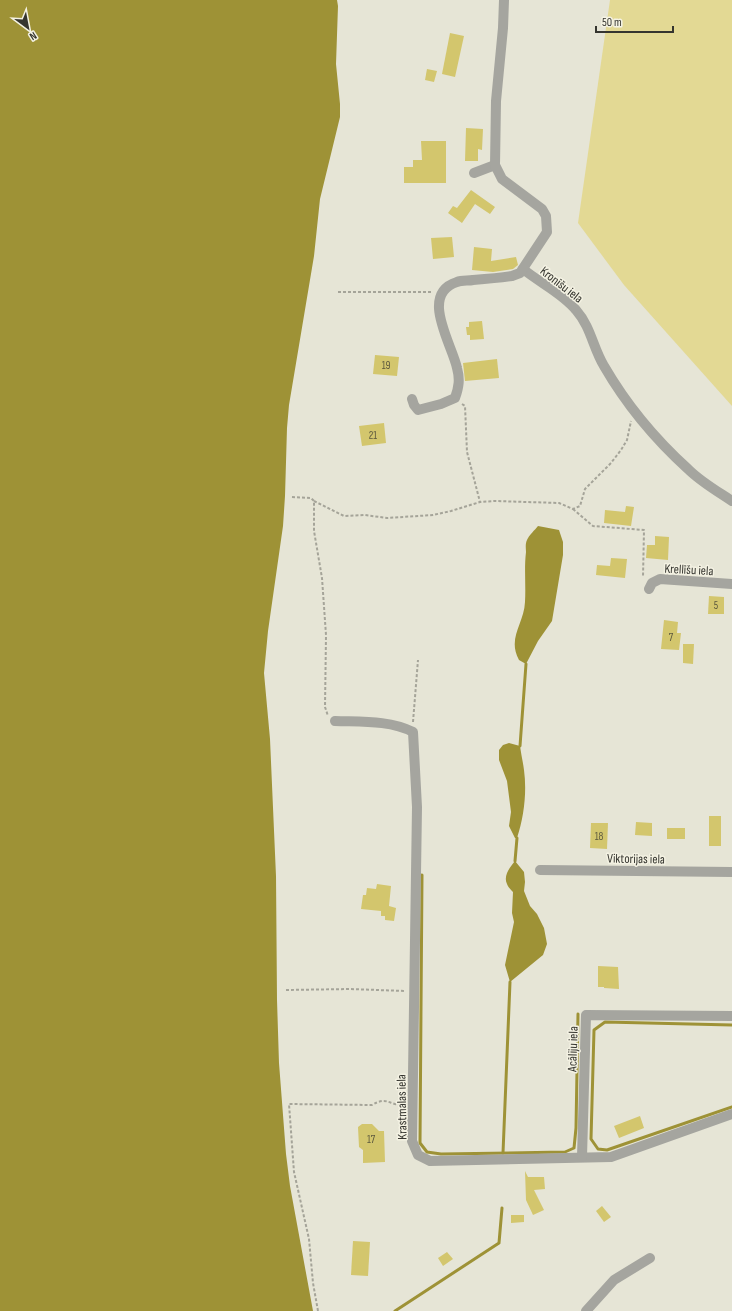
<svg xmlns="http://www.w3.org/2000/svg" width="732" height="1311" viewBox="0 0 732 1311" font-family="'Sofia Sans Condensed',sans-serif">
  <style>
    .green { fill: #e3d994 }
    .water { fill: #9e9236 }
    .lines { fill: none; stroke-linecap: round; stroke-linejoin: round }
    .stream { stroke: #9e9236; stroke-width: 3 }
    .building { fill: #d3c66d }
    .path { stroke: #a5a499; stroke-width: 2; stroke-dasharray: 3 2; stroke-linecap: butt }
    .minor { stroke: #a5a59f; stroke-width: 10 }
    .labels { text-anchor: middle; stroke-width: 3; stroke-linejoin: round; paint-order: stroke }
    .number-label { font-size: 11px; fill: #5c593e }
    .street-label { font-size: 13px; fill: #35352f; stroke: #f4f2e3 }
  </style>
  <rect width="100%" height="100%" fill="#e6e5d6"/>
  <!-- green -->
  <polygon class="green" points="610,0 732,0 732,406 624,285 578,223"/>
  <!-- water -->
  <g class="water">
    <polygon points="0,0 337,0 338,6 336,64 340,104 340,117 320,199 314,256 289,405 287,428 285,496 283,526 268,631 264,673 270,739 276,876 277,1000 279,1063 286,1154 290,1186 313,1311 0,1311"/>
    <path d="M538,526L559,530L563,542V555L552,621L538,641L526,664L519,660C507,638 524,624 525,602C526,585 524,569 526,552C526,549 525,544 527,540C529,535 535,530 538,526Z"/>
    <path d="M509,743L520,746C521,754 523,762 524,770C527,792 524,817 517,838H515L509,826L511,812L507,781L499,760V750L503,745Z"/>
    <path d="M515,861L524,872L525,882L524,891L530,906L537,914L544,928L547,944L543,955L510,982L505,965L514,922L512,913L513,892C511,890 508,887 507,884C503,876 510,867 515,861Z"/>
  </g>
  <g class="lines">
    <!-- stream -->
    <g class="stream">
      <polyline points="520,746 526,664"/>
      <polyline points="515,861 517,838"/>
      <polyline points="422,875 420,1143 427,1152 441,1154 565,1152 574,1148 576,1128 578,1014"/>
      <polyline points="732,1025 605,1022 594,1030 591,1139 598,1149 607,1150 732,1107"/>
      <polyline points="503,1153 510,982"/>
      <polyline points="395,1311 499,1243 502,1208"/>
    </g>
  </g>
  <!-- building -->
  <g class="building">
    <polygon points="450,33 464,36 455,77 442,74"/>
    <polygon points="427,69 437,71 434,82 425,80"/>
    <polygon points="466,128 483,129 482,150 478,149 478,161 465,161"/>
    <polygon points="421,141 446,141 446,183 404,183 404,167 413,167 413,160 422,160"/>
    <polygon points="471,190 495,207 490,214 475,204 462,223 448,213 453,206 457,208"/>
    <polygon points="452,237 454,257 433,259 431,238"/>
    <polygon points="474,247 492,249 491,261 516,257 518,265 513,269 493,272 472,270"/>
    <polygon points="482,321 484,339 470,340 470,335 467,335 466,327 469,327 469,322"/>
    <polygon points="375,355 399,357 397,376 373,374"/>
    <polygon points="497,359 499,378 465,381 463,363"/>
    <polygon points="384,423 386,443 362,446 359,426"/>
    <polygon points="626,506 634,507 631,526 604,523 605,510 625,512"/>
    <polygon points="655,536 669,537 668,560 646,558 647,545 655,545"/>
    <polygon points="611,558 627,559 625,578 596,575 597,565 610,566"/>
    <polygon points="709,596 724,597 724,614 708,614"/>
    <polygon points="664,620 678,622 677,633 681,633 679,650 661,649"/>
    <polygon points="683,644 694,644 693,664 683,663"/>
    <rect x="709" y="816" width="12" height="30"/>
    <polygon points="636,822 652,823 652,836 635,835"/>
    <polygon points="591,823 608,823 607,849 590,848"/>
    <rect x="667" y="828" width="18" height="11"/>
    <polygon points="377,884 391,886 389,906 396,908 394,921 385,920 385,916 381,916 381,911 361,909 363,895 366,895 367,888 376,889"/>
    <polygon points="598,966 618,967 619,989 604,988 604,987 598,987"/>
    <polygon points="640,1116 644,1128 619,1138 614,1126"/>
    <polygon points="362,1124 372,1124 379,1131 384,1131 385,1162 363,1163 363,1150 359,1147 358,1127"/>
    <polygon points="525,1171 528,1177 544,1177 545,1189 534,1190 544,1210 533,1215 526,1200"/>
    <polygon points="602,1206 611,1217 604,1222 596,1211"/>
    <polygon points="511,1215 524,1215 524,1222 511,1223"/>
    <polygon points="353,1241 370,1242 368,1276 351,1275"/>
    <polygon points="447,1252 453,1259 443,1266 438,1258"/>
  </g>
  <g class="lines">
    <!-- path -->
    <g class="path">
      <polyline points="338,292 433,292"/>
      <polyline points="462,404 465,406 467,452 480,502"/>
      <polyline points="292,497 311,498 314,501 314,531 322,578 326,635 325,707 328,716"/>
      <polyline points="314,501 344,516 365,515 387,518 433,515 451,511 480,502 495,501 559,503 573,509 580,506 585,489 611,463 621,450 627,440 631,421"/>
      <polyline points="573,509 593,526 644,530 643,577"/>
      <polyline points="413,722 418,660"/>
      <polyline points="286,990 350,989 405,991"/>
      <path d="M318,1311L313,1283L309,1239L294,1172L289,1104L372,1105C387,1096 389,1105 402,1105"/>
    </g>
    <!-- minor -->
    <g class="minor">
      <polyline points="474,173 495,165"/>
      <path d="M523,269C540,283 562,293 576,310C591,327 593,348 604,366C626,404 656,440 688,469C701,482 717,491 732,501"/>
      <path d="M412,399L414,405L418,410L441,404L455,398C459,387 460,379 457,368C452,344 419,294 457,282C462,280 468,281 473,280C486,279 499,278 512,276L520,273L547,232L546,216L542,209L502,179L495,165L496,101L503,28L504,0"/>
      <polyline points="649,589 652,583 660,579 732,584"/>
      <path d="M335,721C360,722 390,720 413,732L417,807L412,1141L418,1155L430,1161L611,1157L732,1114"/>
      <polyline points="540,870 732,872"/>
      <polyline points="582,1157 586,1015 732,1016"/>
      <polyline points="586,1311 614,1280 650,1258"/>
    </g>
  </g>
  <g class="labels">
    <!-- number labels -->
    <g class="number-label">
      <text x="386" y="369">19</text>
      <text x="373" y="439">21</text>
      <text x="716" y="609">5</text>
      <text x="671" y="641">7</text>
      <text x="599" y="840">18</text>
      <text x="371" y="1143">17</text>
    </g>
    <!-- street labels -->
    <g class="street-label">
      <text transform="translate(562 284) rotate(38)" y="5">Kronīšu iela</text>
      <text transform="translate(689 569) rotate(3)" y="5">Krellīšu iela</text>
      <text transform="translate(636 858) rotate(1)" y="5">Viktorijas iela</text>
      <text transform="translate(572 1049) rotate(-88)" y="5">Acāliju iela</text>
      <text transform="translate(401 1107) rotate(-91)" y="5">Krastmalas iela</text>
    </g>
  </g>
  <!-- north arrow -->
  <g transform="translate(28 28) rotate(148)" stroke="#f4f2e3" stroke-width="3" paint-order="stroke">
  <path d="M0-3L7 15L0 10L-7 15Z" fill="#35352f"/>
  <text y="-6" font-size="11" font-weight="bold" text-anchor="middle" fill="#35352f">N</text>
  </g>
  <!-- scale -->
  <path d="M596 26v6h77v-6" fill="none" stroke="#35352f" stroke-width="2"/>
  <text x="602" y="26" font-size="12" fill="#35352f" stroke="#f4f2e3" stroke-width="3" paint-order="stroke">50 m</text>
</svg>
